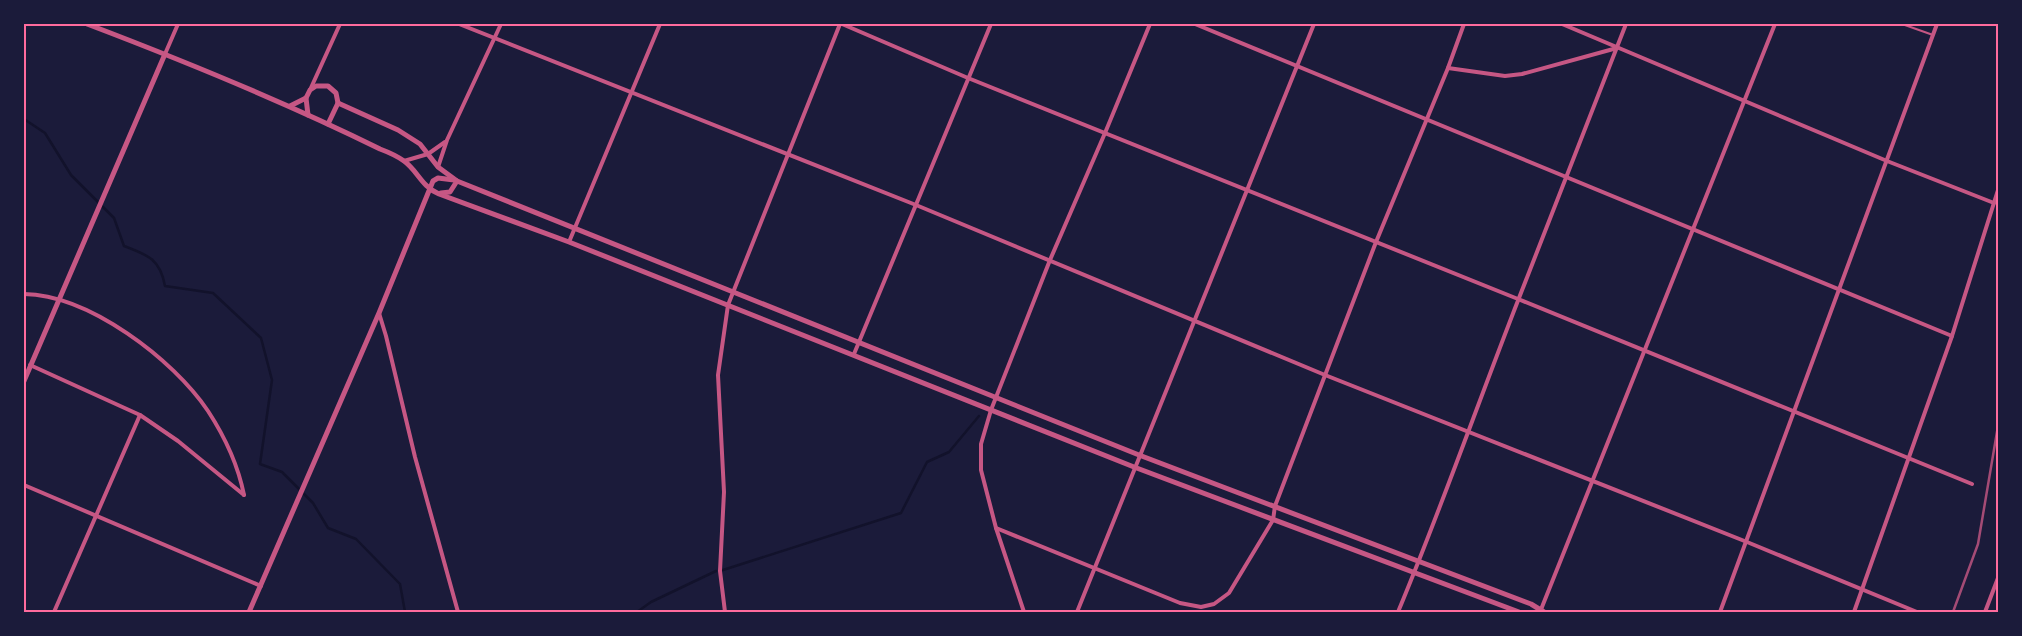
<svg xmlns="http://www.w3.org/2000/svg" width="2022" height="636" viewBox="0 0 2022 636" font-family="Merriweather,serif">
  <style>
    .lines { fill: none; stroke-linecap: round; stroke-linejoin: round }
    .stream { stroke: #12122b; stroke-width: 2.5 }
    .service { stroke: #c65784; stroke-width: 2 }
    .minor { stroke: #c65784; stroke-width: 4 }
    .tertiary { stroke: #c65784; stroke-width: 5 }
    .rail { stroke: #a44b75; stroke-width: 2.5 }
    .neatline { fill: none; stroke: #ff6b9d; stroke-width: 2 }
  </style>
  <rect width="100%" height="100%" fill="#1b1b3a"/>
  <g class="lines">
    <!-- stream -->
    <g class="stream">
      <path d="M24,119L45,133L71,175L114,218L124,246C148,255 160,259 165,286L213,293L261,338L272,380L260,464L282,472L313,503L328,528L356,539L400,584L405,612"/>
      <polyline points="723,570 901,513 927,462 949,452 979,416"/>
      <polyline points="637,612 651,602 716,571"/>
    </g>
    <!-- service -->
    <g class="service">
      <polyline points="1843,24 1847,25 1847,24"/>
      <polyline points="1902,24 1933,35"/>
    </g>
    <!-- minor -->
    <g class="minor">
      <polyline points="459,24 916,205 1325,375 1747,542 1917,612"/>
      <polyline points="842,24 968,78 1518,299 1972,484"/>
      <polyline points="1195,24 1952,336"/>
      <polyline points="1562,24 1887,161 1994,203"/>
      <polyline points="165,54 178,24"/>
      <polyline points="1448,68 1505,76 1522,74 1617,48"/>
      <polyline points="310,90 340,24"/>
      <polyline points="404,161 428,154 445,142"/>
      <polyline points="438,167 447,140 501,24"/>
      <polyline points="569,242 660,24"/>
      <path d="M24,294C89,295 173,359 208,411C225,437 238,465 244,495"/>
      <polyline points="379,313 386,336 415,457 458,612"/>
      <polyline points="854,354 991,24"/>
      <polyline points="30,365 140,415 178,441 244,495"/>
      <polyline points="24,485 261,586"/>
      <polyline points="996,528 1180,603 1201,607 1214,604 1229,593 1273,520 1275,506 1376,242 1448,68 1464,24"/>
      <polyline points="54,612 140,415"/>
      <polyline points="725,612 720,571 724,492 718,375 728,305 840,24"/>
      <polyline points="1024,612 996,528 981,470 981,444 991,410 1050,260 1105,133 1150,24"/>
      <polyline points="1077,612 1314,24"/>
      <path d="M1398,612C1441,509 1478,403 1519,298C1554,207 1591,116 1626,24"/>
      <polyline points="1540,612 1775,24"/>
      <polyline points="1720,612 1937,24"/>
      <polyline points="1854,612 1952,336 1998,190"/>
      <polyline points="1985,612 1998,578"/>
    </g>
    <!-- tertiary -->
    <g class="tertiary">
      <path d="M87,24C187,62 285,102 380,149C388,152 397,156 404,161C418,171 421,186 439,194L569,242L1134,467L1519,612"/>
      <polyline points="306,98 308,115"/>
      <polyline points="338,103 398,130 420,144 438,167 457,181 1139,455 1531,604 1544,612"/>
      <polyline points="290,106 306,98 310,90 316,86 328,86 336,93 338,103 328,124"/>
      <polyline points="441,193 450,192 457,181"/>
      <polyline points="24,381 165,54"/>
      <polyline points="249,612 379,313 433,181 438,178 454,180"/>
    </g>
    <!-- rail -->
    <polyline class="rail" points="1953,612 1978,544 1998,426"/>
  </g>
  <!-- border -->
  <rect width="2022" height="636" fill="none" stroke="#1b1b3a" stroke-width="50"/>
  <rect x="25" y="25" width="1972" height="586" class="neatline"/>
</svg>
